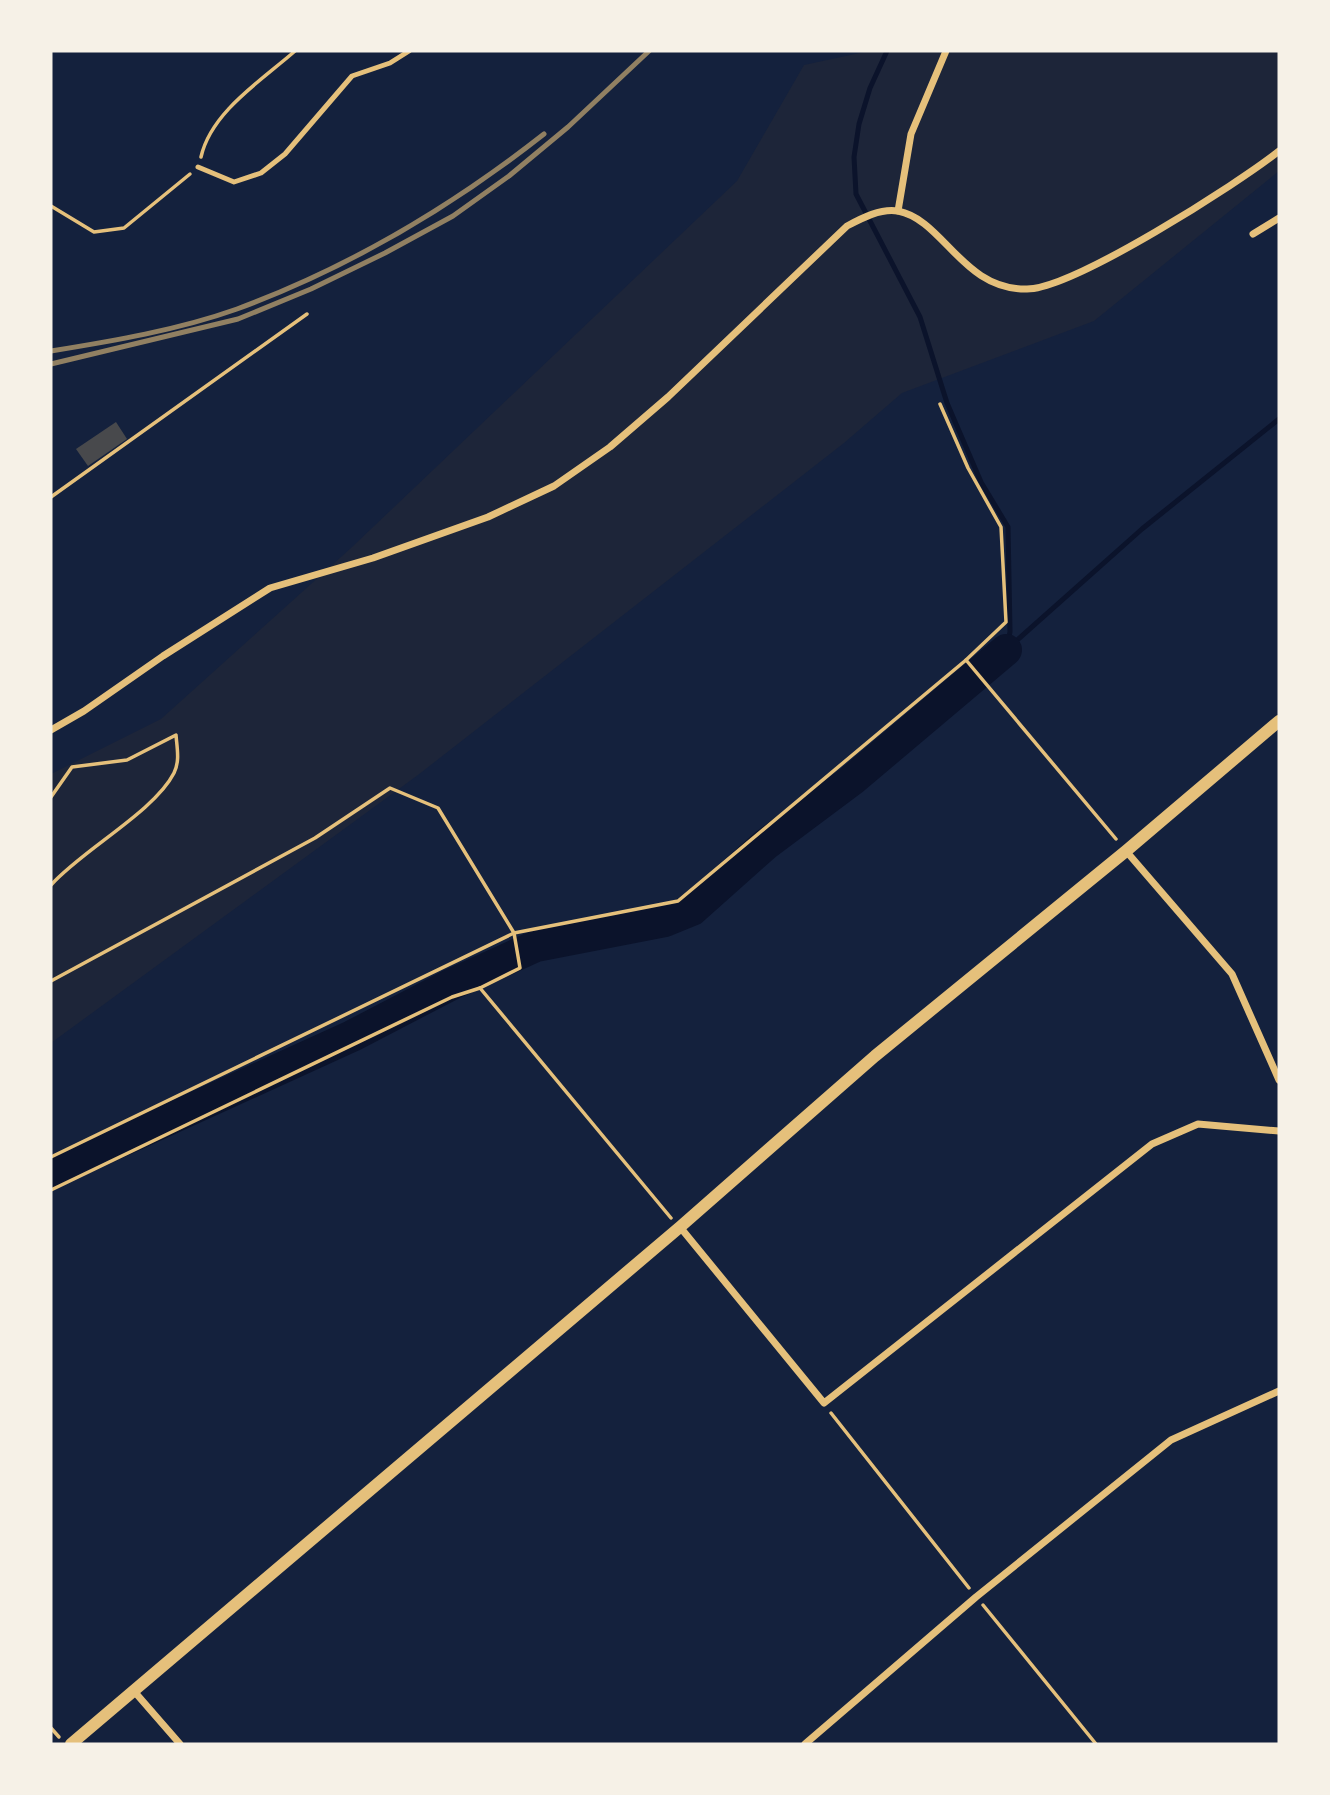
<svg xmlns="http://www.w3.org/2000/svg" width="1330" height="1795" viewBox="0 0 1330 1795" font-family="'Nunito Sans',sans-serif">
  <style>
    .green { fill: #1d2539 }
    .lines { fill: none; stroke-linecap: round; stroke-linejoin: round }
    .stream { stroke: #0b132b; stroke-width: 5 }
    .river { stroke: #0b132b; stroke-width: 32 }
    .building { fill: #48494c }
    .path { stroke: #e5c07b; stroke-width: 3.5 }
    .service { stroke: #e5c07b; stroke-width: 5 }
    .minor { stroke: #e5c07b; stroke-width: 7 }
    .tertiary { stroke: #e5c07b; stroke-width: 12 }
    .rail { stroke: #918062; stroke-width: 5 }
  </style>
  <rect width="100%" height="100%" fill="#14213d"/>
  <!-- green -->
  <polygon class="green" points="869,51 1279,51 1279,171 1094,321 902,393 844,443 418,775 51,1043 51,774 161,719 351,548 737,181 804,65"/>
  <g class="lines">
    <!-- stream -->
    <g class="stream">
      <polyline points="887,51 870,88 859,124 854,157 856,194 920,317 947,403 981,482 1008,527 1010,632 1006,650"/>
      <polyline points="1006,650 1142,529 1279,419"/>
    </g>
    <!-- river -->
    <polyline class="river" points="51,1173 352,1036 452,984 536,946 665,921 692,910 765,845 852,780 1006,650"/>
  </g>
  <!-- building -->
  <polygon class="building" points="116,422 127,439 88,466 76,449"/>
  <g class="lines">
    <!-- path -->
    <g class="path">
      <path d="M201,157C211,112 262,80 295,51"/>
      <polyline points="51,206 94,232 124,228 190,174"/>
      <polyline points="940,404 968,468 1001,527 1006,622 966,660 1116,839"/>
      <polyline points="51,497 307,314"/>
      <path d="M51,797L72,767L127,760L176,735C177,748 180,761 174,773C154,812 82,850 51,885"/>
      <polyline points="51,981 315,838 390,788 438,808 514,933 520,968 480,988 671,1218"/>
      <polyline points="51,1157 514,933 678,901 966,660"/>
      <polyline points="51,1190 452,997 480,988"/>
      <polyline points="831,1413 969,1588"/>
      <polyline points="983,1605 1096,1744"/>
      <polyline points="51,1728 59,1737"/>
    </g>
    <!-- service -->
    <polyline class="service" points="198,167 234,182 261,173 285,154 352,76 390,63 409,51"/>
    <!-- minor -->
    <g class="minor">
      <polyline points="898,211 911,134 946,51"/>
      <polyline points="1253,234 1279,218"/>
      <path d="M51,730L84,711L163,656L270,588L373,558L488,517L554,486L610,447L668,397L847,226C862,218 881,208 898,211C944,220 962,290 1027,289C1073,289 1239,183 1279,151"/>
      <polyline points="1126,851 1232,974 1279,1080"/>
      <polyline points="680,1227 824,1403 1152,1144 1198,1124 1279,1131"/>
      <polyline points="133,1690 180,1744"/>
      <polyline points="805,1744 976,1597 1171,1440 1279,1391"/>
    </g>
    <!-- tertiary -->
    <polyline class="tertiary" points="71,1744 680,1227 875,1056 1126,851 1279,721"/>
    <!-- rail -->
    <g class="rail">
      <path d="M51,351C113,341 178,330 237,309C348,268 451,207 544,134"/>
      <polyline points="51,364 238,319 311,289 385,253 453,216 509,176 568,127 649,51"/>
    </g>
  </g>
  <!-- border -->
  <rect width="1330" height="1795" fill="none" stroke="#f6f1e7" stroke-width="105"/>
</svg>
